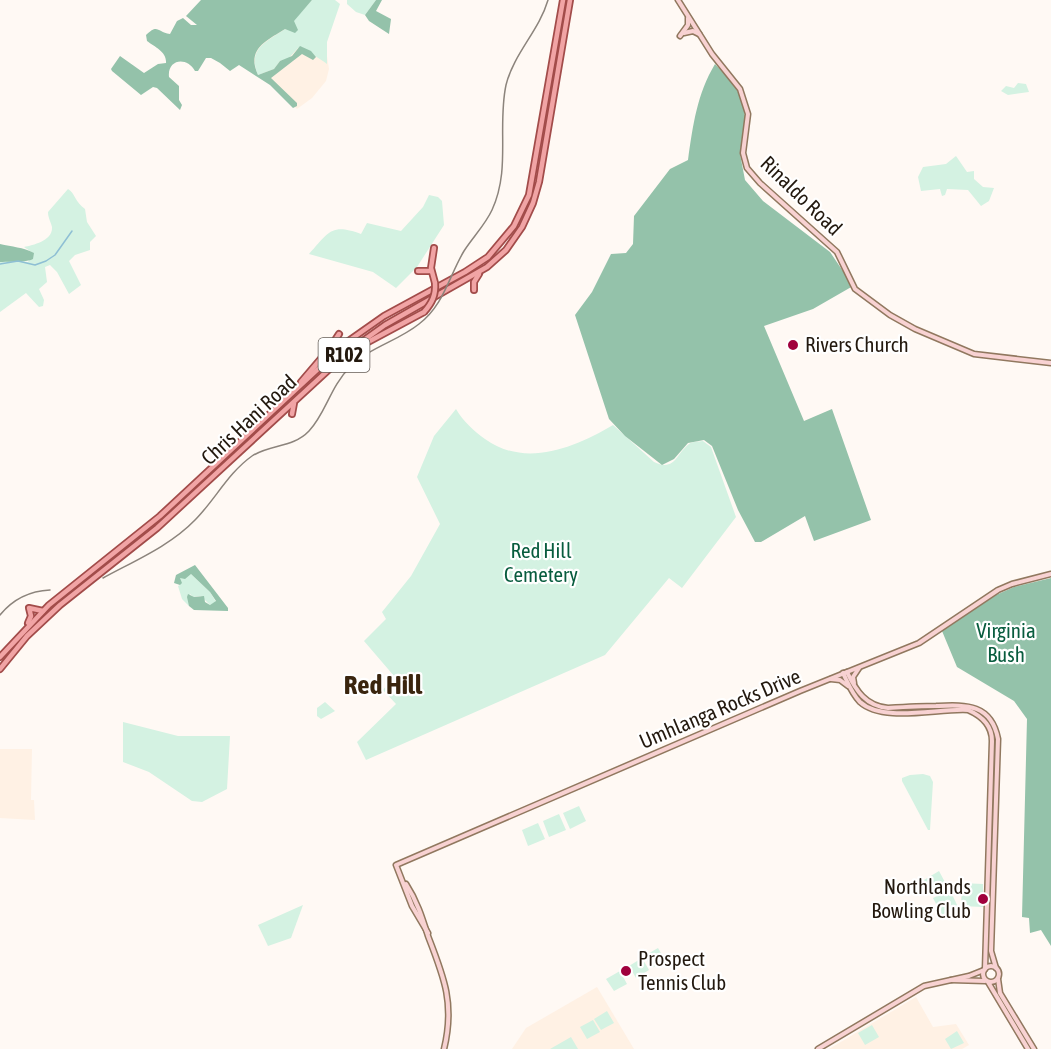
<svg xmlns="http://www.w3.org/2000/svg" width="1051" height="1049" viewBox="0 0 1051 1049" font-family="'Asap Condensed',sans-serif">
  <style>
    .built { fill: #fff1e4 }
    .green { fill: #d4f2e2 }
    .forest { fill: #94c2aa }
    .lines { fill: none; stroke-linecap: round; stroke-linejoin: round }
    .stream { stroke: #8ebfd4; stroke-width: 1.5 }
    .secondary-casing { stroke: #91785f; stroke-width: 7 }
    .primary-casing { stroke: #a24c4a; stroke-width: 8 }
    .secondary { stroke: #f8d2d2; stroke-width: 4 }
    .primary { stroke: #f1a4a5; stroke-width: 4.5 }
    .rail { stroke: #8c847c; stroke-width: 1.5 }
    .primary-bridge-casing { stroke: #a24c4a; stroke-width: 8; stroke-linecap: butt }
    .primary-bridge { stroke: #f1a4a5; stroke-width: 4.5 }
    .poi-dot { fill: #a0013d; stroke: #fff; stroke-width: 2 }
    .labels { text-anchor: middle; stroke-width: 4.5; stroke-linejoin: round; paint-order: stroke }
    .shield { fill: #fff; stroke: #655e57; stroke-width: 1.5 }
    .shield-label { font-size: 20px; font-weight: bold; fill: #23190f }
    .street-label { font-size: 21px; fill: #23190f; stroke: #fff }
    .poi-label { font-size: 21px; fill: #23190f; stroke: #fff; text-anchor: start }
    .park-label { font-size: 21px; fill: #085c3e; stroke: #fff }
    .district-label { font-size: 27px; font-weight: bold; fill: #3a250e; stroke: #fff }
  </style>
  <rect width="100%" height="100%" fill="#fff9f4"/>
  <!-- built -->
  <g class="built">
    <polygon points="282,20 327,56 329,69 326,81 312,98 297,109 270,83 246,51"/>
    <polygon points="0,749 32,749 31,800 34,800 35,820 0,818"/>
    <polygon points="597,987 634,1049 512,1049 526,1028"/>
    <polygon points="916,997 933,1027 956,1024 969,1045 962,1049 829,1049"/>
  </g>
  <!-- green -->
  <g class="green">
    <path d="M312,0H335L340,4L327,42V64C318,57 311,54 302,47L298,48L287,60L280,61L274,69L258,75C247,49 266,42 285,29L290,30L293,21Z"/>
    <polygon points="347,0 376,0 365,15 356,12 347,4"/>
    <polygon points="1018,83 1026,84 1029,92 1008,95 1001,91 1006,86 1014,88"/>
    <polygon points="956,156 967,172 974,171 974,179 983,187 994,188 989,201 981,206 968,190 947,189 945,195 942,196 940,189 921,191 918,177 923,167 946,164"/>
    <path d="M68,189C75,193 75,202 85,209L87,222L96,236L90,242V250L75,255L69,261L81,285L69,294L57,272L50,265L45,267L47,282L39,289L44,300L43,306L39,307L26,293L0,312V262L17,260L28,262L33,253L24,247C33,245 53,241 52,227C51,222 48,218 48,212Z"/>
    <path d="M429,195L438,197L442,201L444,225L417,267L396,288L373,272L309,254C329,232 331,223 361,234L367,223L401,231L423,207Z"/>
    <path d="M456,409C463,421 474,431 485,439C525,468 574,448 613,425L654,462C675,472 676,454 689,444C693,441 698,442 703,441L711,447L736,517L682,588L669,578L605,655L366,760L357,742L396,704L383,690L394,676L364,641L386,619L382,612L411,576L440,524L417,477L434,436Z"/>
    <polygon points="191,574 210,592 216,602 210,605 201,596 193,597 190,594 189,606 182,599 178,586 180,585 180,578"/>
    <polygon points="325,702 335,711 321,719 317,716 317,708"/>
    <polygon points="123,722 178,736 230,736 227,789 202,802 192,801 149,772 123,762"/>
    <polygon points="923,774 930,776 933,782 930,830 928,830 902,781 902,778 910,775"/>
    <polygon points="579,806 586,821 570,829 563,813"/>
    <polygon points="559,814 566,830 549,837 543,821"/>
    <polygon points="538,823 545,839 528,846 522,830"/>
    <polygon points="939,871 947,886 932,895 924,880"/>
    <polygon points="962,883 983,884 983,907 961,906"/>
    <polygon points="950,890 958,907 942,915 933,898"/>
    <polygon points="303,905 291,938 268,946 258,925"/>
    <polygon points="658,948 665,960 652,968 644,956"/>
    <polygon points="642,958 649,970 636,978 629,966"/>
    <polygon points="620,971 627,984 614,991 606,979"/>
    <polygon points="607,1011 614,1023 601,1030 594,1019"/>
    <polygon points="593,1020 600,1032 587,1039 580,1027"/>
    <polygon points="872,1025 879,1037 865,1045 858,1033"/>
    <polygon points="957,1031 964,1043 951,1049 945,1039"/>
    <polygon points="571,1037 578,1049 550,1049"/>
  </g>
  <!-- forest -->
  <g class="forest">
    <path d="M201,0H312L294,21L298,30L295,33L285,29C266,41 246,49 258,75L274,69L280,61L292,56L300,46L311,51L316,57L313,60L302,54L271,78L297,103V106L293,108L270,85L239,65L230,71L220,63L211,58H206L198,71H195C187,56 167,59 169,77L179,86V100L182,105L180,110L157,88L153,87L141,95L112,71L111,69L120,56L144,73L158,64L166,63C167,52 155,47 147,41L146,35C158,23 157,32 170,34L177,21L183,18L191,25H197L186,16Z"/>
    <polygon points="376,0 382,0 376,11 391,19 389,34 369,21 365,15"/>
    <path d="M715,64L734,84L743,103L745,116L740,154L745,180L763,201L830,252L853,286L813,309L764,326L804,421L832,409L871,520L814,541L805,516L761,542H755L738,510L712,446L704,440L688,443L674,459L662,465L625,436L609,419L575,315L592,292L611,254L626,253L633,244L634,216L670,169L688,160C693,125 697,94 715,64Z"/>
    <path d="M0,244C12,247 23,247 34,253L33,259C25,263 10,261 0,262Z"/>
    <polygon points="195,565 228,608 228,611 194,610 189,606 187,597 188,594 194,597 204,596 205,602 210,605 216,601 210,592 191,574 185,579 180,578 182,583 180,585 174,583 176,575"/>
    <polygon points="1051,578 1051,946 1041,930 1030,933 1029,918 1022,917 1027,719 1014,701 957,667 942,631 996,595 1014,587"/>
  </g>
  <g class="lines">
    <!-- stream -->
    <polyline class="stream" points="0,264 18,261 35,265 46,261 55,255 72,231"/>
    <defs>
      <g id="secondary">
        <polyline points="678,0 712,54 740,89 748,114 743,153 747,168 760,183 837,252 855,289 890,315 915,329 974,354 1051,363"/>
        <polyline points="684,33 693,31 699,34"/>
        <polyline points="680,36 688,25 688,18"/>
        <path d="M847,672C856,691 866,706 888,708C904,707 920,706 936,706C965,705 991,703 998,739L991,951L996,968"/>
        <path d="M843,673C848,683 852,694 860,702C883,723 938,708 968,710C982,716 992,725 992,741L985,969"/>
        <polyline points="831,679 840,680 848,686"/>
        <polyline points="854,683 853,677 859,668"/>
        <path d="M406,884C417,901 422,917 428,936C444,977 455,1004 444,1049"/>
        <polyline points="428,933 412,906 396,865 800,691 919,643 998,590 1012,584 1051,574"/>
        <circle cx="991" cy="974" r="8"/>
        <polyline points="998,979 1000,993 1034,1049"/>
        <polyline points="951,980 985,981"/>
        <polyline points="988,982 1028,1049"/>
        <polyline points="818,1049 924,986 969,976 984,970"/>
      </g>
      <g id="primary">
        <polyline points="434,248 431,268 435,283"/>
        <polyline points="418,271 431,271"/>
        <polyline points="474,290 474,282 479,274"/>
        <polyline points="355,349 424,312"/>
        <polyline points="301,382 330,348 339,334"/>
        <polyline points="292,414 294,403"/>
        <polyline points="28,623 31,616 29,608 43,611"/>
        <polyline points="0,657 49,605 160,516 347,342 384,316 465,272 488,257 514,226 529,195 563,0"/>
        <polyline points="0,669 27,636 60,605 157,528 350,350 385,325 487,267 506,250 522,227 533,203 539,182 570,0"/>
      </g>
    </defs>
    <!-- secondary casing -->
    <use href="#secondary" class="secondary-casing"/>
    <!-- primary casing -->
    <use href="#primary" class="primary-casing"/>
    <!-- secondary -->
    <use href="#secondary" class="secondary"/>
    <!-- primary -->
    <use href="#primary" class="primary"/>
    <!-- rail -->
    <g class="rail">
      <path d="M103,578C134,561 170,546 195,520C215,500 228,473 252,456C270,444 293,448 309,431C326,413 330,387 350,367C370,347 398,341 419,324C444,305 449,276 464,251C473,237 485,225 492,210C511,169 497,127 506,85C514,53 539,31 548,0"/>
      <path d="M0,615C13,599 29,591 50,590"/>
    </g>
    <defs>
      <path id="primary-bridge" d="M424,312C432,303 436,295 435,283"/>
    </defs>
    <!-- primary-bridge casing -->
    <use href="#primary-bridge" class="primary-bridge-casing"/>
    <!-- primary-bridge -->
    <use href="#primary-bridge" class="primary-bridge"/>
  </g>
  <!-- markers -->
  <g class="poi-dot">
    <circle cx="793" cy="345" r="6"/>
    <circle cx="983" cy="899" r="6"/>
    <circle cx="626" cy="971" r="6"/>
  </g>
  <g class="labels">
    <!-- shield labels -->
    <rect class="shield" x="318.5" y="338" width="51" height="34" rx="4.5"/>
    <g class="shield-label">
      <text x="344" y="362">R102</text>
    </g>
    <!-- street labels -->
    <g class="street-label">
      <text transform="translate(801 196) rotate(44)" y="7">Rinaldo Road</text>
      <text transform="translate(249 420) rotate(-43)" y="7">Chris Hani Road</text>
      <text transform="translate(720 709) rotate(-23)" y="7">Umhlanga Rocks Drive</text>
    </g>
    <!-- poi labels -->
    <g class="poi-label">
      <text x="805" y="352">Rivers Church</text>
      <text x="971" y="894" text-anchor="end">Northlands<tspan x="971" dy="24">Bowling Club</tspan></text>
      <text x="638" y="966">Prospect<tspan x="638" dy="24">Tennis Club</tspan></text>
    </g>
    <!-- park labels -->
    <g class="park-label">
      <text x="541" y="558">Red Hill<tspan x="541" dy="24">Cemetery</tspan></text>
      <text x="1006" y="638">Virginia<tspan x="1006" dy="24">Bush</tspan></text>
    </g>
    <!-- district labels -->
    <g class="district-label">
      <text x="383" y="694">Red Hill</text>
    </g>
  </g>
</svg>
